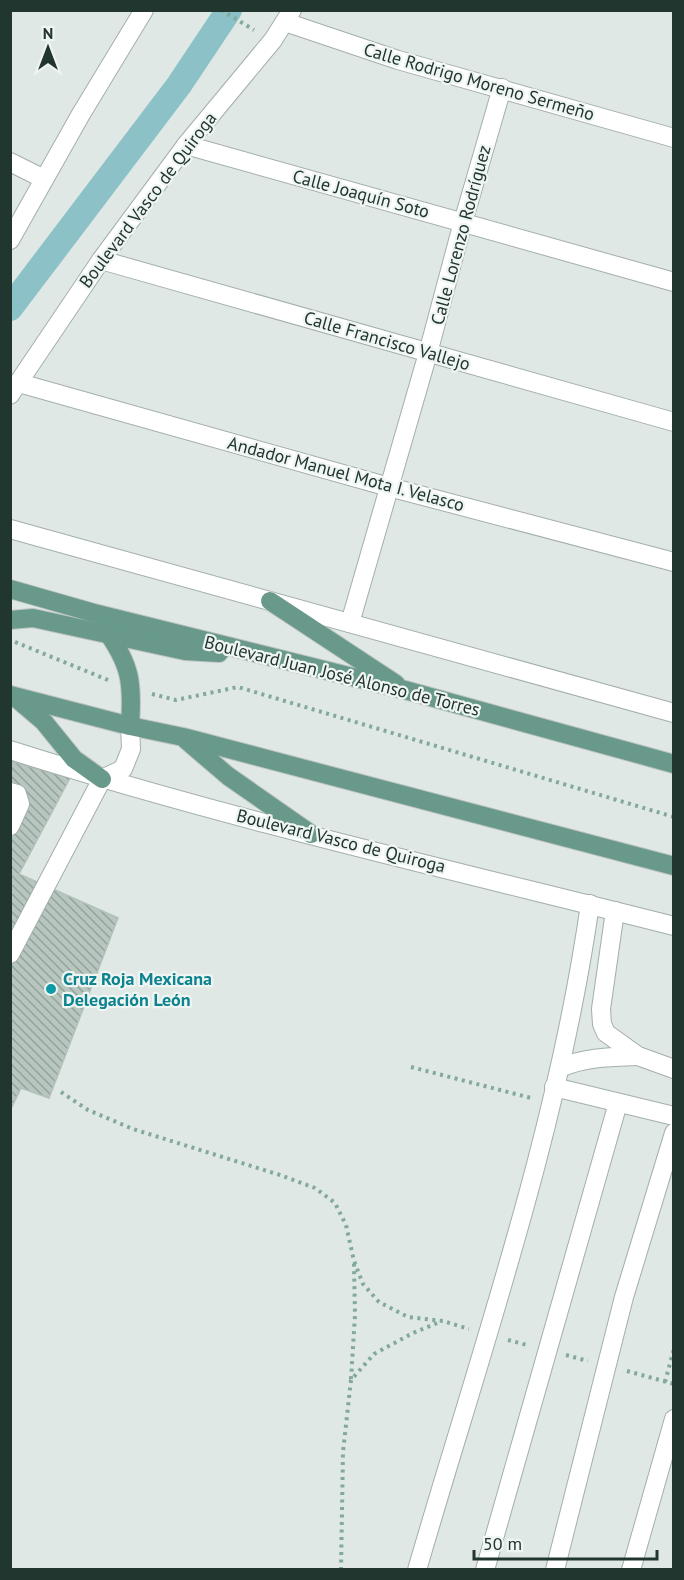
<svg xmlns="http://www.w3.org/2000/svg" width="684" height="1580" viewBox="0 0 684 1580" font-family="'PT Sans',sans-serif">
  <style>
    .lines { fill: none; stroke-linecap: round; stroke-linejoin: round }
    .canal { stroke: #8cc1c8; stroke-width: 26 }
    .building { fill: url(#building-back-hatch); stroke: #b2c1ba; stroke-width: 1.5 }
    .minor-casing { stroke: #a3afaa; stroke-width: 20 }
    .major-casing { stroke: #bdc3c1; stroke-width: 20 }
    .path { stroke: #82a99b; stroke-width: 4; stroke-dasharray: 3 4.5; stroke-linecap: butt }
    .minor { stroke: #fff; stroke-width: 18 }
    .major { stroke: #68998b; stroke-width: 18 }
    .culture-dot { fill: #0f9aa8; stroke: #eff5f2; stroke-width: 2 }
    .labels { text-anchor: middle; stroke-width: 4.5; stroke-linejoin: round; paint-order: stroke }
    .street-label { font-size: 18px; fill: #223630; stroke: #eff5f2 }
    .culture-label { font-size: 18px; font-weight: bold; fill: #0d838f; stroke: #eff5f2; text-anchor: start }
  </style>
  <defs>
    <pattern id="building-back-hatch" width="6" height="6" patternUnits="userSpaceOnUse" patternTransform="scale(1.5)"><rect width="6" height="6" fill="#b7c6bf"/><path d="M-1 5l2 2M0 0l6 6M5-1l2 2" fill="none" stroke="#94a29c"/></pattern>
  </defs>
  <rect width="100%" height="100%" fill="#dfe8e4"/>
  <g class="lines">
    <!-- canal -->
    <polyline class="canal" points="10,308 179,85 229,10"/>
  </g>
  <!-- building -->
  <polygon class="building" points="10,761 70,778 19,874 118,918 49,1098 21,1088 10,1111"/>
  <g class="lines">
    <defs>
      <g id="minor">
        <polyline points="285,22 398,60 674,138"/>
        <polyline points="186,145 674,282"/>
        <polyline points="10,162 44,179"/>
        <polyline points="10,240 81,114 144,10"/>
        <polyline points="101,260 674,422"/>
        <polyline points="19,383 389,487 674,562"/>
        <polyline points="10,395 101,260 186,145 273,40 292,10"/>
        <polyline points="10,529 674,713"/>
        <polyline points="350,623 428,353 463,222 502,88"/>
        <path d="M10,750C228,819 452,870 674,926"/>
        <polyline points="10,792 17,794 20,804 10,826"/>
        <polyline points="615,911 601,1009 602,1024 606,1033 638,1056 674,1069"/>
        <polyline points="10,954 102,779 123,769 131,749 130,726"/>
        <path d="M560,1068C585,1057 611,1057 638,1056"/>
        <polyline points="554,1087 674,1116"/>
        <path d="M417,1570C481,1350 558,1131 590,904"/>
        <polyline points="485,1570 618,1103"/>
        <polyline points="555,1570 624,1297 674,1133"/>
        <polyline points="631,1570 674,1419"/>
      </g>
      <g id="major">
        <polyline points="10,589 94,613 405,690 674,764"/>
        <polyline points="270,601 396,684"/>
        <polyline points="10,620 33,618 185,651 219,653"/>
        <path d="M105,629C131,665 133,683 130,726"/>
        <polyline points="10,695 130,726 183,737 674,866"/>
        <polyline points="17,699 44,722 74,759 102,779"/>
        <polyline points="186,740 228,776 311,834"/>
      </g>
    </defs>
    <!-- minor casing -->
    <use href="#minor" class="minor-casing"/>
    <!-- major casing -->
    <use href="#major" class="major-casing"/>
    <!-- path -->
    <g class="path">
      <polyline points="221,10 254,30"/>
      <polyline points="15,642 108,680"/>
      <polyline points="152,694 176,700 238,687 674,817"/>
      <polyline points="411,1067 531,1098"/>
      <polyline points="61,1092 88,1110 133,1129 280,1175 315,1188 335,1203 346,1225 354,1261 363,1284 379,1302 408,1317 443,1321 469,1329"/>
      <polyline points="508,1340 527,1345"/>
      <polyline points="566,1355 588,1361"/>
      <polyline points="627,1371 674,1384"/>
      <polyline points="351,1379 355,1315 354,1264"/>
      <polyline points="665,1382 674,1349"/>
      <polyline points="341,1570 343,1452 351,1380 374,1354 413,1333 442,1321"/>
    </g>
    <!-- minor -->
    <use href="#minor" class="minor"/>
    <!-- major -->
    <use href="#major" class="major"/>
  </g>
  <!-- markers -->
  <circle class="culture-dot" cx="51" cy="989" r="6"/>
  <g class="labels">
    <!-- street labels -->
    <g class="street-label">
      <text transform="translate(479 82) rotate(16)" y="6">Calle Rodrigo Moreno Sermeño</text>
      <text transform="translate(361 194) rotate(15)" y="6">Calle Joaquín Soto</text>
      <text transform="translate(148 200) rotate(-53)" y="6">Boulevard Vasco de Quiroga</text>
      <text transform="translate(461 235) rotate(-75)" y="6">Calle Lorenzo Rodríguez</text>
      <text transform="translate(387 341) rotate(16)" y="6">Calle Francisco Vallejo</text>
      <text transform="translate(346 474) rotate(15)" y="6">Andador Manuel Mota I. Velasco</text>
      <text transform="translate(342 676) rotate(14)" y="6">Boulevard Juan José Alonso de Torres</text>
      <text transform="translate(341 841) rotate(14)" y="6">Boulevard Vasco de Quiroga</text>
    </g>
    <!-- culture labels -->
    <g class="culture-label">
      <text x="63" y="985">Cruz Roja Mexicana<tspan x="63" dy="21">Delegación León</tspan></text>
    </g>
  </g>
  <!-- border -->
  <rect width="684" height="1580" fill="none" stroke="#223630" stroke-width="24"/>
  <!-- north arrow -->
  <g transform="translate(48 48)" stroke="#eff5f2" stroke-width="4.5" paint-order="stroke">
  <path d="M0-4.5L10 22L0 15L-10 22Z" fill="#223630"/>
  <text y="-9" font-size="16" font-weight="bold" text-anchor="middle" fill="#223630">N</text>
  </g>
  <!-- scale -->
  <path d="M474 1550v9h183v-9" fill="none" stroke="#223630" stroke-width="3"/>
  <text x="483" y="1550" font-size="18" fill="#223630" stroke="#eff5f2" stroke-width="4.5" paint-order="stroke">50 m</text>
</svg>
